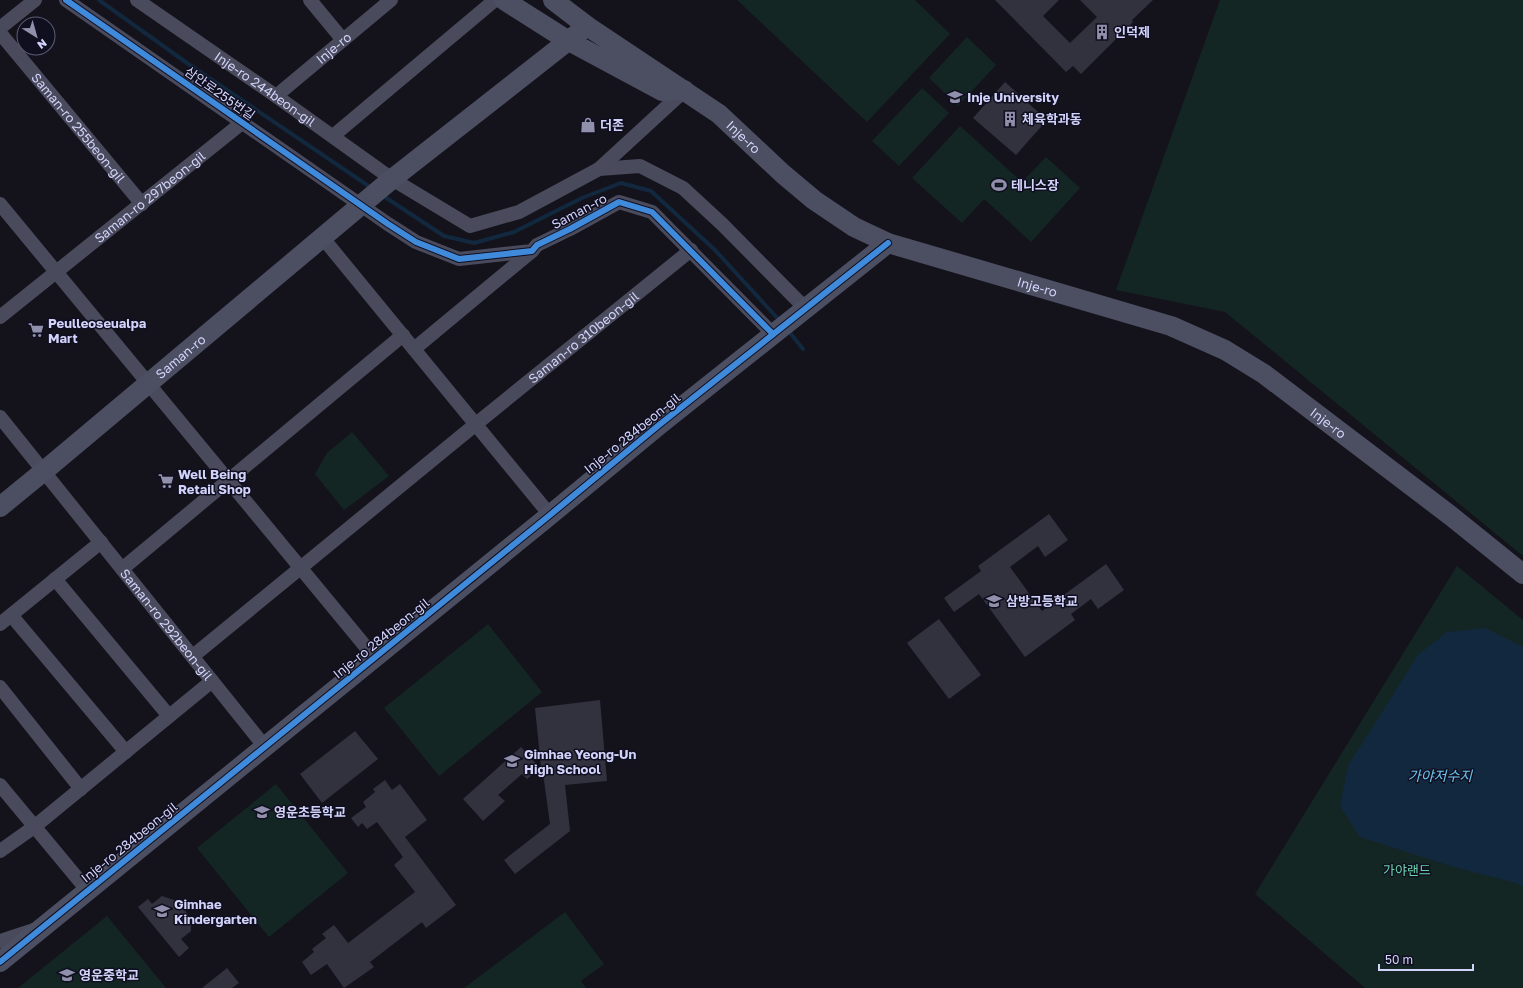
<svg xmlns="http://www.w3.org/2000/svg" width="1523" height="988" viewBox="0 0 1523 988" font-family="'Golos Text','Noto Sans KR',sans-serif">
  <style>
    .green { fill: #132624 }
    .water { fill: #12283e }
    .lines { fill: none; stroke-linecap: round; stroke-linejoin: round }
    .stream { stroke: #12283e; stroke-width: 4 }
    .building { fill: #32313e }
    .street { stroke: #494a5c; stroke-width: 14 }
    .secondary { stroke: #4c4e62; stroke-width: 20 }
    .cycleway-casing { stroke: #100f20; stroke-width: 8 }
    .cycleway { stroke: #408adc; stroke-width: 6 }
    .labels { text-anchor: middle; stroke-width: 3; stroke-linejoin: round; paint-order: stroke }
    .poi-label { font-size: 13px; font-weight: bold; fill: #d2d3fa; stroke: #100f20; text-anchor: start }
    .street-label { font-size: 13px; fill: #d2d3fa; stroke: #100f20 }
    .park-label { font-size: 13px; fill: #66d3a9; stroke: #100f20 }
    .water-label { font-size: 14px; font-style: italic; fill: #6bc4f0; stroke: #100f20 }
  </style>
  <rect width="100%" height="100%" fill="#14131c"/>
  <!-- green -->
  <g class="green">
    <polygon points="737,0 915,0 950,34 867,122"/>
    <polygon points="1220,0 1523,0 1523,556 1225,312 1116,290"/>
    <polygon points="967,37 996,65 958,106 929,78"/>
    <polygon points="922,88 949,113 899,166 872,141"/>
    <polygon points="960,126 1022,182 1046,157 1080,188 1031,242 984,199 962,223 912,178"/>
    <polygon points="352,432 389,476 344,510 315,474 327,453"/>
    <polygon points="1457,566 1523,620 1523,988 1365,988 1255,894"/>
    <polygon points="488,624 542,692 439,776 384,708"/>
    <polygon points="276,784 348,873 269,937 197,848"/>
    <polygon points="565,912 604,964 581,981 586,988 464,988"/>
    <polygon points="107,916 166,988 18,988"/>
  </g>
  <!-- water -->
  <polygon class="water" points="1485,628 1523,647 1523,887 1516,883 1454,867 1360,837 1340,806 1348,766 1418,655 1447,632"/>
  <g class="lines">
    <!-- stream -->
    <g class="stream">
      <polyline points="99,0 187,63 373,189"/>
      <polyline points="382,195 444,236 474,243 514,232 582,198 621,183 651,191 715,250 780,321"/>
      <polyline points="787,329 803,349"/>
    </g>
  </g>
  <!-- building -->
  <g class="building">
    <polygon points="995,0 1059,0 1043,16 1070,43 1097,17 1080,0 1153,0 1132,20 1133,22 1081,74 1073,66 1066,72"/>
    <polygon points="1005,82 1047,120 1016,155 973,118"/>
    <polygon points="1049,514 1068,540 1045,557 1038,546 1010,567 1042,611 1106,564 1124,590 1098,609 1091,599 1071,614 1075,620 1025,657 979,594 954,612 944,598 981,571 978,566"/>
    <polygon points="939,619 981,675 949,699 907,643"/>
    <polygon points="600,700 607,781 565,785 570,831 515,874 504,860 550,824 542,766 541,767 535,708"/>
    <polygon points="355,731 378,759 322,803 300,774"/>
    <polygon points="521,747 540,768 527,779 522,774 498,795 505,801 483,821 463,799"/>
    <polygon points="385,780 392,790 400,784 427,820 405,837 456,905 426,928 422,922 370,962 374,967 344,988 327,964 311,975 302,962 314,952 312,949 326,938 322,934 334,925 348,943 415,892 394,865 403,857 377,822 367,829 362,823 358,827 351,818 366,807 363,802 375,792 373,789"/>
    <polygon points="162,896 177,901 191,918 191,931 181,939 189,948 179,957 138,907 148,899 152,904"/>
    <polygon points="227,968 239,983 232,988 202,988"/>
  </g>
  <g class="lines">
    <!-- street -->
    <g class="street">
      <polyline points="66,0 388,224 416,242 459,259 532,251 537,245 570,229 619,202 652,212 773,334"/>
      <path id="s1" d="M137,0L276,96L392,179L470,226L519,212L599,169L640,166L683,188L722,224L805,308"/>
      <polyline points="310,0 343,40"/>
      <polyline points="0,28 35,0"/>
      <path id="s2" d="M0,33L142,204"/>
      <path id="s3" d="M276,96L391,0"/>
      <polyline points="333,136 495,0"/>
      <polyline points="599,169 685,90"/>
      <polyline points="0,204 375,658"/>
      <polyline points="322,237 550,515"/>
      <path id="s4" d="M0,317L243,122"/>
      <polyline points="414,349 532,251"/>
      <path id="s5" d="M0,417L265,747"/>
      <polyline points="122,569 403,335"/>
      <polyline points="55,579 169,716"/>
      <polyline points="11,615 126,752"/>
      <polyline points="0,624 101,542"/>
      <path id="s6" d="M193,656L476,424L691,250"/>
      <polyline points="0,687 81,789"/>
      <polyline points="0,785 88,891"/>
      <polyline points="0,851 34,827 212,681"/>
      <polyline points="0,941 34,930"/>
    </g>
    <!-- secondary -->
    <g class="secondary">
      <polyline points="504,0 567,40 662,91 684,90"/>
      <path id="s7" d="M553,0L587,26L719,114L783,174L814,200L854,227L888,243L1171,326L1225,350L1264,374L1451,516L1523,574"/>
      <path id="s8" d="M0,507L44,471L392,179L587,26"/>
      <polyline points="0,962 550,515 659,425 888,243"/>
    </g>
    <defs>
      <g id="cycleway">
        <polyline points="66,0 388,224 416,242 459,259 532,251 537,245 570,229 619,202 652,212 773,334"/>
        <polyline points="0,962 550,515 659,425 888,243"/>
      </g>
    </defs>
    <!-- cycleway casing -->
    <use href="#cycleway" class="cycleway-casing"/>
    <!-- cycleway -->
    <use href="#cycleway" class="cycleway"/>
  </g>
  <!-- icons -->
  <defs>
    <symbol id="building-bare" viewBox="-9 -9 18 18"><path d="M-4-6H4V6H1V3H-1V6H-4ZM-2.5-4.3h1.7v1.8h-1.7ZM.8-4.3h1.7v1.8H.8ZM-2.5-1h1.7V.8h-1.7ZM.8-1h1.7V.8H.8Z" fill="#9090ac" stroke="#100f20" stroke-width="2.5" paint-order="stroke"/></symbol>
    <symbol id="university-bare" viewBox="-9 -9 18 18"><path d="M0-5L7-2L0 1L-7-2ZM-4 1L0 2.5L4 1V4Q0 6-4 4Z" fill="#9090ac" stroke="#100f20" stroke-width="2.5" paint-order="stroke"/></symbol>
    <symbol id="shop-bare" viewBox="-9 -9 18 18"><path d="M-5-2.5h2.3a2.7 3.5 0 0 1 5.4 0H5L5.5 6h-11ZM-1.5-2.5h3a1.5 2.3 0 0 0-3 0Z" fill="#9090ac" stroke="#100f20" stroke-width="2.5" paint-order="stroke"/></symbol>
    <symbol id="stadium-bare" viewBox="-9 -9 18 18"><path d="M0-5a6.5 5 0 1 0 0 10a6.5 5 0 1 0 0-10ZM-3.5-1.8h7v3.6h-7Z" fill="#9090ac" stroke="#100f20" stroke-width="2.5" paint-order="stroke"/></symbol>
    <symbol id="supermarket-bare" viewBox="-9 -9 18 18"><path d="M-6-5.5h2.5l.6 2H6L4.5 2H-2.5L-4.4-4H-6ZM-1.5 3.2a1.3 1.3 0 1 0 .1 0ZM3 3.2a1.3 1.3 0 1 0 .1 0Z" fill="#9090ac" stroke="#100f20" stroke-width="2.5" paint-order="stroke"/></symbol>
    <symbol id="school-bare" viewBox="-9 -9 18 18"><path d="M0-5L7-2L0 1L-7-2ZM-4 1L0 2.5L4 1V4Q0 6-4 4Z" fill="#9090ac" stroke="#100f20" stroke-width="2.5" paint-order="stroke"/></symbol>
  </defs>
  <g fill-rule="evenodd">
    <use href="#building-bare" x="1091" y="21" width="22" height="22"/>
    <use href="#university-bare" x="944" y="86" width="22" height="22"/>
    <use href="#building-bare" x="999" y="108" width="22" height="22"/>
    <use href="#shop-bare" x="577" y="114" width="22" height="22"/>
    <use href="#stadium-bare" x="988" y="174" width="22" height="22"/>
    <use href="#supermarket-bare" x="25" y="319" width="22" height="22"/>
    <use href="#supermarket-bare" x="155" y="470" width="22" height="22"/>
    <use href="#school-bare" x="983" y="590" width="22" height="22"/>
    <use href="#school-bare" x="501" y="750" width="22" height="22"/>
    <use href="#school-bare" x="251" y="801" width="22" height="22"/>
    <use href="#school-bare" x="151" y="900" width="22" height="22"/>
    <use href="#school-bare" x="56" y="964" width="22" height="22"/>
  </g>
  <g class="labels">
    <!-- poi labels -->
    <g class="poi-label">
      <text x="1114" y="37">인덕제</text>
      <text x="967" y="102">Inje University</text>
      <text x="1022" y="124">체육학과동</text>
      <text x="600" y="130">더존</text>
      <text x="1011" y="190">테니스장</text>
      <text x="48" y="328">Peulleoseualpa<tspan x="48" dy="15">Mart</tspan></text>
      <text x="178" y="479">Well Being<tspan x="178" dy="15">Retail Shop</tspan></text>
      <text x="1006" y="606">삼방고등학교</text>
      <text x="524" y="759">Gimhae Yeong-Un<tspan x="524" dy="15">High School</tspan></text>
      <text x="274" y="817">영운초등학교</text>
      <text x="174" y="909">Gimhae<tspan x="174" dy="15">Kindergarten</tspan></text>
      <text x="79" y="980">영운중학교</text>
    </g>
    <!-- street labels -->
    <g class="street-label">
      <text dy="5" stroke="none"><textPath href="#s3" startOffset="75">Inje-ro</textPath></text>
      <text dy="5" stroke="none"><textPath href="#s1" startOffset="156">Inje-ro 244beon-gil</textPath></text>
      <text transform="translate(220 93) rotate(35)" y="5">삼안로255번길</text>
      <text dy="5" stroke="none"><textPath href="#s2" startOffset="123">Saman-ro 255beon-gil</textPath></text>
      <text dy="5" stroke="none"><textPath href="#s7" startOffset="235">Inje-ro</textPath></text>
      <text dy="5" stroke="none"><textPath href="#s4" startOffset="192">Saman-ro 297beon-gil</textPath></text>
      <text transform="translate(579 211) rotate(-28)" y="5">Saman-ro</text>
      <text dy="5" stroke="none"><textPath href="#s7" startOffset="571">Inje-ro</textPath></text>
      <text dy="5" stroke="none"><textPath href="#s6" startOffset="504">Saman-ro 310beon-gil</textPath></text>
      <text dy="5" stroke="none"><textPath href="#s8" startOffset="235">Saman-ro</textPath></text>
      <text dy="5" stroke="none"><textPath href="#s7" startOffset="896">Inje-ro</textPath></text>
      <text transform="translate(632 433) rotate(-39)" y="5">Inje-ro 284beon-gil</text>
      <text dy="5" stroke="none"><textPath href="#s5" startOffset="266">Saman-ro 292beon-gil</textPath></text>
      <text transform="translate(381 638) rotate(-39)" y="5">Inje-ro 284beon-gil</text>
      <text transform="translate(129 842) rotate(-39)" y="5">Inje-ro 284beon-gil</text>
    </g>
    <!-- park labels -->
    <g class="park-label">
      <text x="1407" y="875">가야랜드</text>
    </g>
    <!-- water labels -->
    <g class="water-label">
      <text x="1440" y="781">가야저수지</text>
    </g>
  </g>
  <!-- north arrow -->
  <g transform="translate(36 36) rotate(143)"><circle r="19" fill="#100f20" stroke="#5e5d77"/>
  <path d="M0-3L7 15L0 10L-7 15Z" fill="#9090ac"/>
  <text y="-6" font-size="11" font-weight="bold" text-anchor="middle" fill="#d2d3fa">N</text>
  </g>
  <!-- scale -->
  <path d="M1379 964v6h94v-6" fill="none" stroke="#d2d3fa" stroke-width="2"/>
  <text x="1385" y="964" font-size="12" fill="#d2d3fa" stroke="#100f20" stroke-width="3" paint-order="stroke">50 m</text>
</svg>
